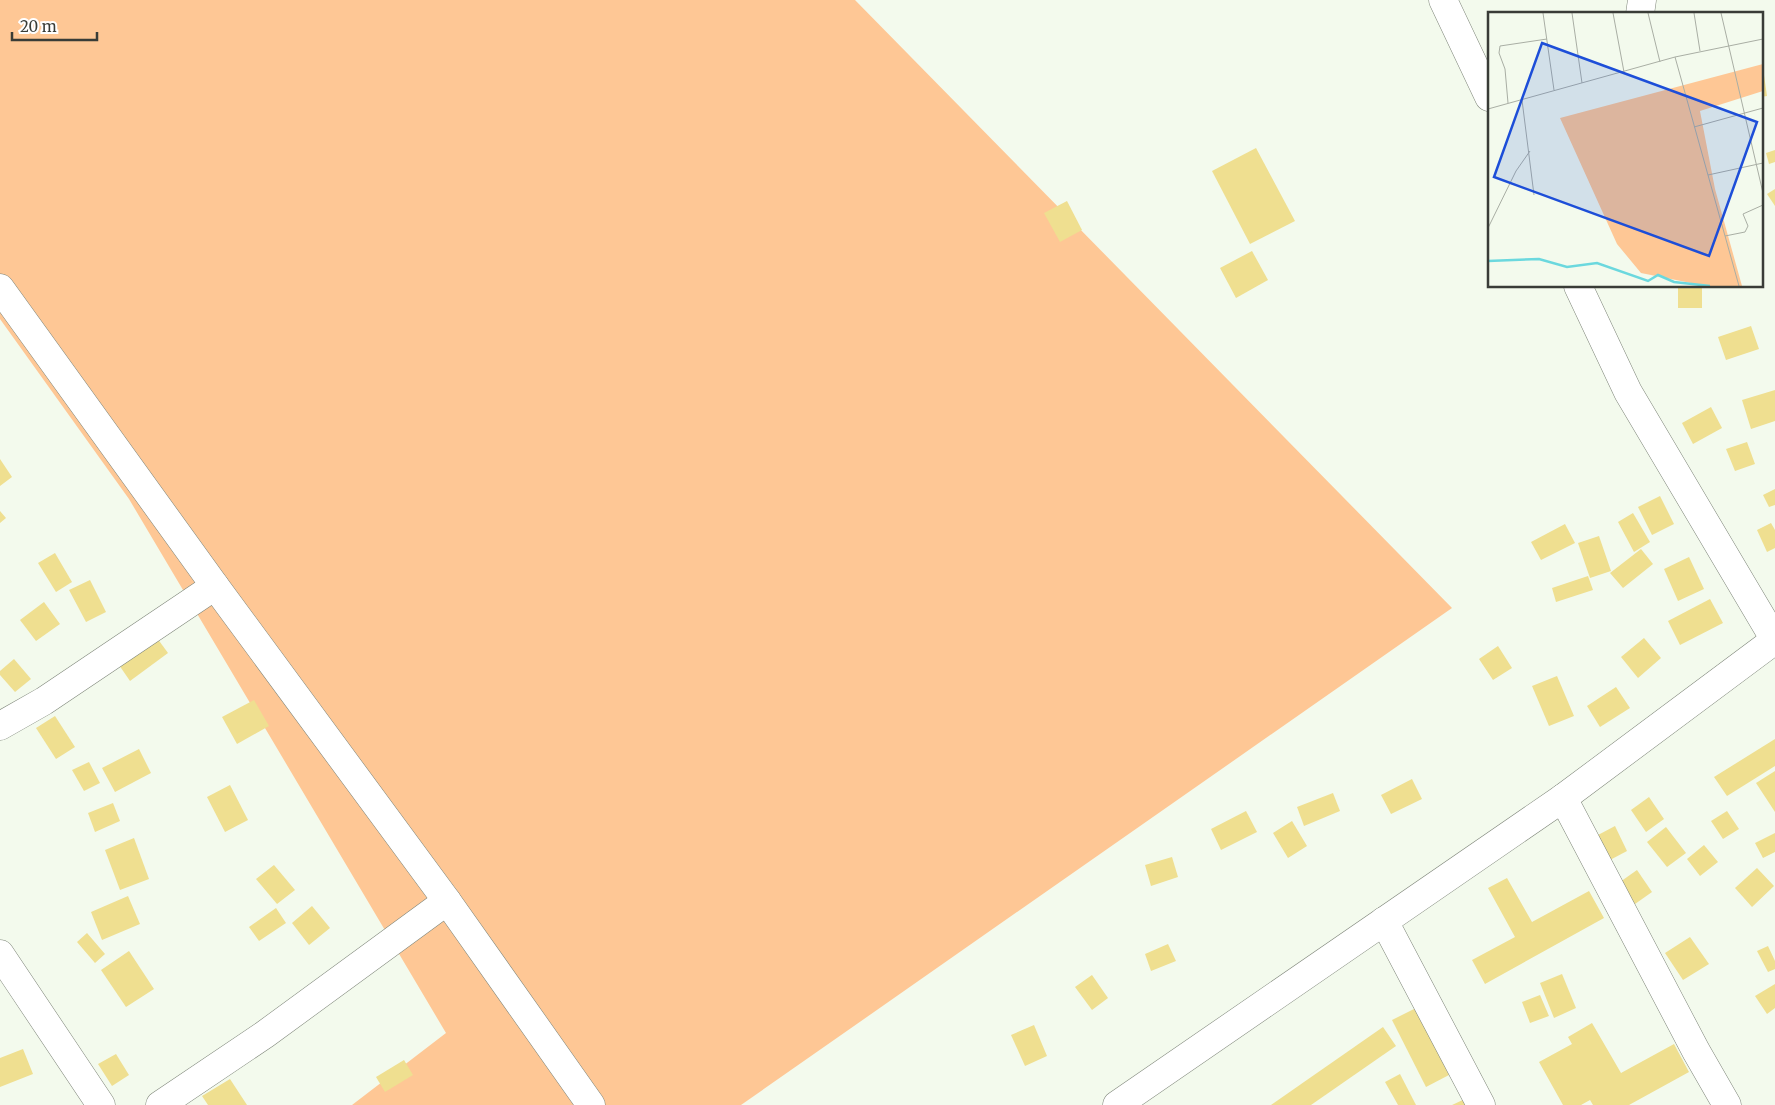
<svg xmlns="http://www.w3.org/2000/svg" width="1775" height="1105" viewBox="0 0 1775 1105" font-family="Merriweather,serif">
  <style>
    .green { fill: #fec795 }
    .building { fill: #efdf90 }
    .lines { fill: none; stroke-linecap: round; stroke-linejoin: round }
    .minor-casing { stroke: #7e8579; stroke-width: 29 }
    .tertiary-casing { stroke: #7e8579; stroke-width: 29 }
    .minor { stroke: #fff; stroke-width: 28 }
    .tertiary { stroke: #fff; stroke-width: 28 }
    .inset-river { fill: none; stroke: #6bd8de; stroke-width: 2.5 }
    .inset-road { fill: none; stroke: #a9aea4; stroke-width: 1 }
    .view { fill: #1d4ed8; fill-opacity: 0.15; stroke: #1d4ed8; stroke-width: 2.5 }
    .inset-edge { fill: none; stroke: #393c37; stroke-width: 2.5 }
  </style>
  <rect width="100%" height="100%" fill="#f3faed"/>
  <!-- green -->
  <polygon class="green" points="0,0 855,0 1452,608 741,1105 352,1105 446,1033 129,499 0,319"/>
  <!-- building -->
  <g class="building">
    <polygon points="1761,68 1763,68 1767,96 1761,97"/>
    <polygon points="1256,148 1295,221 1250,244 1212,171"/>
    <polygon points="1775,150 1775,162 1769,164 1766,153"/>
    <polygon points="1775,189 1775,206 1767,194"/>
    <polygon points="1067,201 1082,230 1060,242 1044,213"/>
    <polygon points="1252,251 1268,280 1236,298 1220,268"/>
    <rect x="1678" y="286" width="24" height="22"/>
    <polygon points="1751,326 1759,349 1726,360 1718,337"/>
    <polygon points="1775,390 1775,421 1751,429 1742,400"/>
    <polygon points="1711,407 1722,428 1693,444 1682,423"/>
    <polygon points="1747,442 1755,464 1735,471 1726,449"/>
    <polygon points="0,459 12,477 0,486"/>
    <polygon points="1775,489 1775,505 1769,507 1763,495"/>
    <polygon points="1660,496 1674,524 1652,535 1638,507"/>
    <polygon points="0,511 6,518 0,523"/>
    <polygon points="1633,513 1650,542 1634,552 1618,522"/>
    <polygon points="1771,523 1775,530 1775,548 1767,552 1757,530"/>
    <polygon points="1565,524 1575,543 1541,560 1531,542"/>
    <polygon points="1599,536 1611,571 1590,578 1578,543"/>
    <polygon points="1641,549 1653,564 1623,588 1610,573"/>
    <polygon points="55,553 72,582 56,592 38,563"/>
    <polygon points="1689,557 1704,589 1678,601 1664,569"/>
    <polygon points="1588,576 1593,590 1556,602 1552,588"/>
    <polygon points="90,580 106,612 86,622 69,590"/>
    <polygon points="1710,599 1723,623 1680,645 1668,621"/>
    <polygon points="44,602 60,624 36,641 20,620"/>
    <polygon points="157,638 168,653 130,681 119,665"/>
    <polygon points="1644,638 1661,658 1638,678 1621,657"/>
    <polygon points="1498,646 1512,668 1493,680 1479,659"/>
    <polygon points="14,659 31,679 15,692 0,675 0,671"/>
    <polygon points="1557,676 1574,716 1549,726 1532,686"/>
    <polygon points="1616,687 1630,708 1600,727 1587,706"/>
    <polygon points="254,700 269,726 237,744 222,717"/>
    <polygon points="55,716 75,747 56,759 36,728"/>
    <polygon points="1775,739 1775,766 1727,796 1714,777"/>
    <polygon points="139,749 151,773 115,792 102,768"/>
    <polygon points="89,762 100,783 84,791 72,770"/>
    <polygon points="1775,771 1775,812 1756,783"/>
    <polygon points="1412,779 1422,799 1391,814 1381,795"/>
    <polygon points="230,785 248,820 225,832 207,797"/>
    <polygon points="1333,793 1340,811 1304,826 1297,807"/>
    <polygon points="1649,797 1664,819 1646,832 1631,810"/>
    <polygon points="113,803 120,821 95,832 88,813"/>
    <polygon points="1246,811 1257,832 1221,850 1211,829"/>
    <polygon points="1727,811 1739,829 1723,839 1711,821"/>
    <polygon points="1292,821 1307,846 1288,858 1273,833"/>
    <polygon points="1615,826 1627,851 1610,860 1598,835"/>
    <polygon points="1666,827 1686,853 1667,867 1647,842"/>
    <polygon points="1775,833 1775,852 1763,858 1755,843"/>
    <polygon points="134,838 149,879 120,890 105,850"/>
    <polygon points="1704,845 1718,862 1700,876 1687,859"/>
    <polygon points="1172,857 1178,877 1151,886 1145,865"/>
    <polygon points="274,865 295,890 277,904 256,879"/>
    <polygon points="1757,868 1774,886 1752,907 1735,888"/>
    <polygon points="1637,870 1652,892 1635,904 1620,882"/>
    <polygon points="1507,878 1532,922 1589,891 1604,918 1485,984 1472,960 1515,937 1488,888"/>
    <polygon points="128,896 140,924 102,940 91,912"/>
    <polygon points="312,906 330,928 309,945 292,923"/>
    <polygon points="276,908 286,923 259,941 249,927"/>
    <polygon points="87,933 105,954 95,963 77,942"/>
    <polygon points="1690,937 1709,964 1683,980 1665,953"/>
    <polygon points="1168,944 1176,961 1151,971 1145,954"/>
    <polygon points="1768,946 1775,961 1775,969 1768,972 1757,951"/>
    <polygon points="129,951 154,989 126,1007 101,970"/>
    <polygon points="1562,974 1576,1008 1554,1018 1540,983"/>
    <polygon points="1092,975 1108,998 1092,1010 1075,987"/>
    <polygon points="1775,984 1775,1008 1767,1014 1755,996"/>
    <polygon points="1540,995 1549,1016 1530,1023 1522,1002"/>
    <polygon points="1416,1008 1449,1075 1426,1087 1392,1020"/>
    <polygon points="1592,1023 1621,1073 1674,1044 1689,1072 1629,1105 1593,1105 1590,1100 1581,1105 1563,1105 1539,1062 1572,1044 1568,1037"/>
    <polygon points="1034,1025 1047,1056 1025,1066 1011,1035"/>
    <polygon points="1383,1027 1396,1046 1311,1105 1271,1105"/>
    <polygon points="23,1049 33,1074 0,1087 0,1058"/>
    <polygon points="116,1054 129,1075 112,1086 98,1064"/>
    <polygon points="404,1060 413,1075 385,1092 376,1077"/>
    <polygon points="1400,1074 1416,1105 1398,1105 1385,1082"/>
    <polygon points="230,1079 247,1105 208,1105 202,1096"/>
    <polygon points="1467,1098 1470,1105 1452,1105"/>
  </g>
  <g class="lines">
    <defs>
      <g id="minor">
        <polyline points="1443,0 1489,97"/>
        <polyline points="1640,14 1642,0"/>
        <polyline points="1578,286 1628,392 1775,640"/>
        <polyline points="0,288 215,586 447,901 591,1105"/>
        <polyline points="0,726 44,701 215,586"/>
        <polyline points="1563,798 1696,1051 1727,1105"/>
        <polyline points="1384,921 1481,1105"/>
        <polyline points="0,954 101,1105"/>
        <polyline points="160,1105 264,1035 447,901"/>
      </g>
      <polyline id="tertiary" points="1117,1105 1563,798 1775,640"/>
    </defs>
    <!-- minor casing -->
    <use href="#minor" class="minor-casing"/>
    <!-- tertiary casing -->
    <use href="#tertiary" class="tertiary-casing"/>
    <!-- minor -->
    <use href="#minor" class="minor"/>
    <!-- tertiary -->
    <use href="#tertiary" class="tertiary"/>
  </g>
  <!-- overview -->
  <g transform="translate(1488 12)">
    <rect width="275" height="275" fill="#f3faed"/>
    <path d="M275,52V79L212,99L227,177L254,274H218L153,261L129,232L72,106Z" fill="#fec795"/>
    <path class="inset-river" d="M0,249L51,247L79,255L109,251L160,269L170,263L186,270L222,274"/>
    <path class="inset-road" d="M55,1L66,78M84,1L94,71M125,1L136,60M160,1L172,50M206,1L212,39M233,1L275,181M187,45L251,274M34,88L46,183M20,91L17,57L11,41L12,34L59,27M0,97L187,45L275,27M206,115L275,96M220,163L275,151M0,216L28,159L42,139M237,224L257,220L260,214L255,202L275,193"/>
    <path class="view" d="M54,31L269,110L221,244L6,165Z"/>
    <rect width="275" height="275" class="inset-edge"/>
  </g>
  <!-- scale -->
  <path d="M12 32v8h85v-8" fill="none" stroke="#393c37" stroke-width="2.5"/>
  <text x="20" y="32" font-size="15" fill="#393c37" stroke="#ffffff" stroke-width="4" paint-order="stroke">20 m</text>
</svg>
